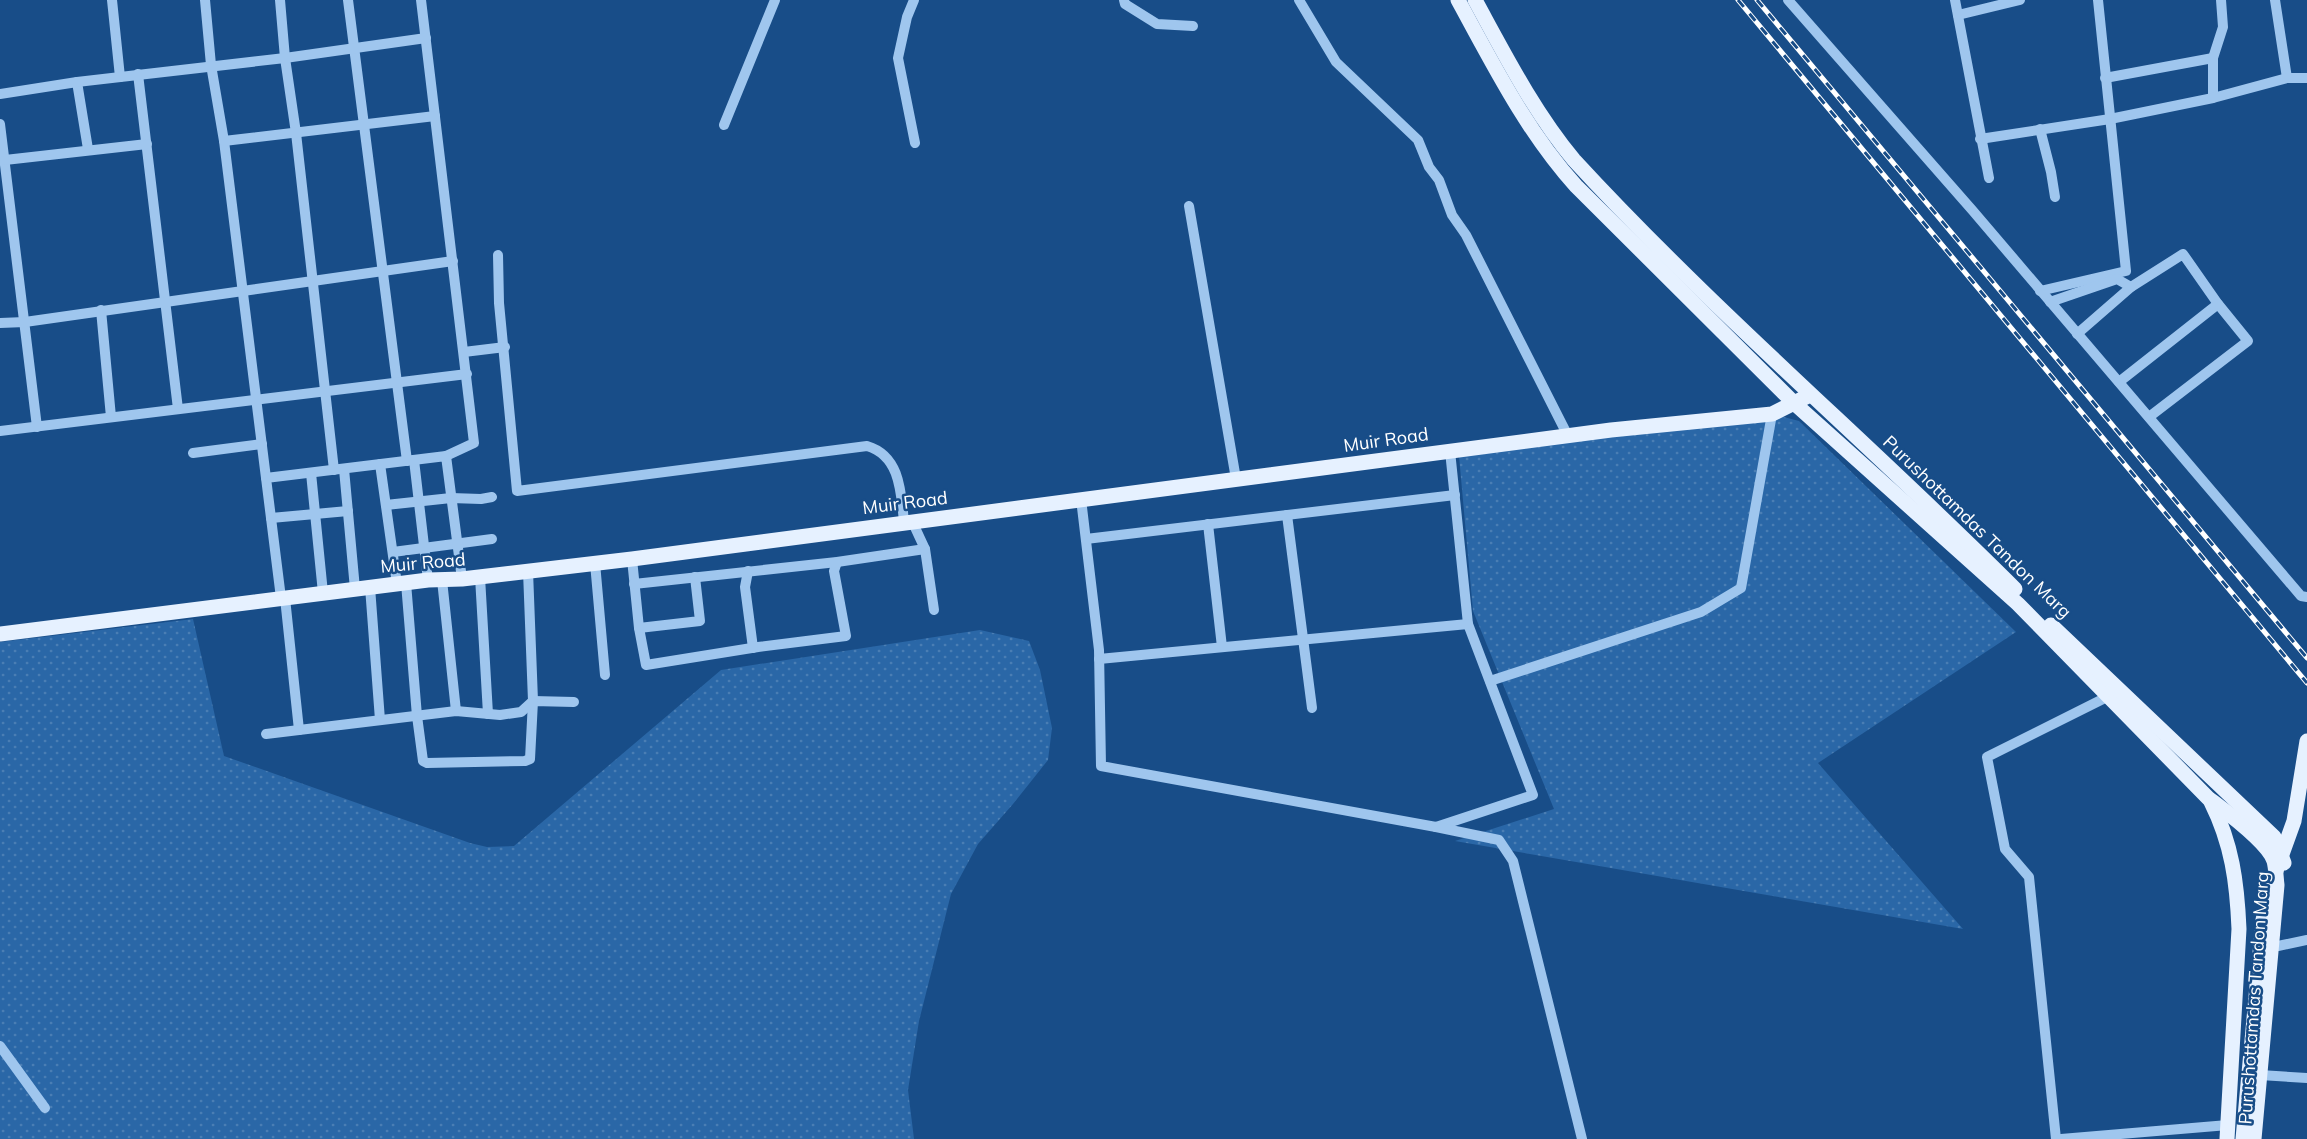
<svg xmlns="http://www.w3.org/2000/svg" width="2307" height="1139" viewBox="0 0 2307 1139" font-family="Mulish,sans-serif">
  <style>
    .grass { fill: url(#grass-dots) }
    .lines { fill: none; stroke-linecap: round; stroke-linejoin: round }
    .minor { stroke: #9fc6ee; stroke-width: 10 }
    .major { stroke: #e6f1ff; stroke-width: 15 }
    .rail-casing { stroke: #fff; stroke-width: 5 }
    .rail { stroke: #184d88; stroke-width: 3; stroke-dasharray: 9; stroke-linecap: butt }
    .major-bridge { stroke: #e6f1ff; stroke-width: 15 }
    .labels { text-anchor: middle; stroke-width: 5; stroke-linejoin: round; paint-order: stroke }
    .street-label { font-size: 18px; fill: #fff; stroke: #184d88 }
  </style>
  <defs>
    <pattern id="grass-dots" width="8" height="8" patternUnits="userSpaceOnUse" patternTransform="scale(1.5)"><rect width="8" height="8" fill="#2a67a7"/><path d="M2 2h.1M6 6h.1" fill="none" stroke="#4a7eb4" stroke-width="1.8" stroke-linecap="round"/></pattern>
  </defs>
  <rect width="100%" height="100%" fill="#184d88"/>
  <!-- grass -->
  <g class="grass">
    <polygon points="1772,414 1799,421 2016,632 1818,763 1963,929 1455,841 1554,809 1473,611 1459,456"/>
    <polygon points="193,619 224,756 470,843 487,847 514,846 721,670 980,630 1029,641 1040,670 1052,728 1048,760 1013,804 978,844 951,894 919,1021 908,1090 914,1139 0,1139 0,642"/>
  </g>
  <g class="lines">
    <!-- minor -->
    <g class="minor">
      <polyline points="112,0 120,77"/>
      <polyline points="205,0 211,65 224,141 266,478"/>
      <polyline points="280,0 285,58 296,133 334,470"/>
      <polyline points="348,0 407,461"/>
      <polyline points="421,0 474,443 446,456"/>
      <polyline points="914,0 907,17 898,58 915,143"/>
      <polyline points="1124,0 1125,4 1157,24 1193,26"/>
      <polyline points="1299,0 1336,62 1418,140 1429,167 1439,180 1452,215 1466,235 1568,436"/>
      <polyline points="1788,0 1973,211 2301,596 2307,597"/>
      <polyline points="1955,0 1989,178"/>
      <polyline points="2275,0 2287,78"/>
      <polyline points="1958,15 2020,0"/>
      <polyline points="138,74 178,409"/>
      <polyline points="2105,78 2213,58"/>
      <polyline points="77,82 88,149"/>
      <polyline points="0,94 77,82 285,58 426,38"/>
      <polyline points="2213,98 2213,58 2223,27 2221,0"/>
      <polyline points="0,124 37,427"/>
      <polyline points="724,125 775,0"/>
      <polyline points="2040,129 2051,172 2055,197"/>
      <polyline points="1980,139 2110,119 2213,98 2287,78 2307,78"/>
      <polyline points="224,141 435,116"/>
      <polyline points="5,160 147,144"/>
      <polyline points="1189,206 1236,479"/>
      <path d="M498,255L499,303L517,491L867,446C901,456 901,494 904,522"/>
      <polyline points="2040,291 2126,271 2098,0"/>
      <polyline points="2050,302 2117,279 2131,287"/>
      <polyline points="101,310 111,417"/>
      <polyline points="0,323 25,322 453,261"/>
      <polyline points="2077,334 2131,287 2183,254 2218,304 2248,341 2149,417"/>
      <polyline points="464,352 505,347"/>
      <polyline points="2119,382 2218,304"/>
      <polyline points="0,431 467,374"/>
      <polyline points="193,453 262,444"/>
      <polyline points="414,460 428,580"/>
      <polyline points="380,464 397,584"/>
      <polyline points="344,469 355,589"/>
      <polyline points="311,473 323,593"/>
      <polyline points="1081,499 1099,650 1101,766 1436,827 1533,795 1468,624 1450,451"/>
      <polyline points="386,505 451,498 481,499 492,497"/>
      <polyline points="1287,515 1312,708"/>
      <polyline points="271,518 348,511"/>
      <polyline points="912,521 925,549 934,610"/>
      <polyline points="1208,524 1222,647"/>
      <polyline points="1086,539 1455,495"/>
      <polyline points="393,552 492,539"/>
      <polyline points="632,559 639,628 646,665 758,647 846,636 834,571 837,562"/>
      <polyline points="595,563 605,675"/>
      <polyline points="748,571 745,587 753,648"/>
      <polyline points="480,577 488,714"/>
      <polyline points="442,580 456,711"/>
      <polyline points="406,583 417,716 423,761 427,763 525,761 530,759 533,701 574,702"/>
      <polyline points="634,584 837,562 925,549"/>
      <polyline points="370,587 380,720"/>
      <polyline points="281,598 266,478 446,456 462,579"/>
      <polyline points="285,598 299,730"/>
      <polyline points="639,628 700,621 695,577"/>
      <polyline points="1099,659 1468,624"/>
      <polyline points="1490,681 1701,612 1741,588 1772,414"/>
      <polyline points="266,734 456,711 500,715 521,712 533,701 528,571"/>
      <polyline points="1436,827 1499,840 1513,861 1582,1139"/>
      <polyline points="2278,946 2307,940"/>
      <polyline points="0,1046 45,1108"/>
      <polyline points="2260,1075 2307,1078"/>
      <polyline points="2056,1139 2029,877 2005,849 1987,757 2107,697"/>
      <polyline points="2061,1139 2228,1125"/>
    </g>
    <!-- major -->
    <g class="major">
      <path d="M1458,0C1493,64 1527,132 1576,186L1794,403L2018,604L2208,798C2225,811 2268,842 2274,861C2276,868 2276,878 2277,885L2254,1139"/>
      <path d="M1475,0C1505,55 1534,112 1574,160C1713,311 1870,444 2015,589"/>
      <polyline points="2051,625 2274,837 2284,863"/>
      <polyline points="0,634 428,580 462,579 632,559 1611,430 1772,414 1810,395"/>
      <path d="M2211,802C2232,844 2237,882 2239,929L2227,1139"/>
    </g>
    <defs>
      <g id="rail">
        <polyline points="1738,0 2307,683"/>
        <polyline points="1757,0 2307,658"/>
      </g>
    </defs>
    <!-- rail casing -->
    <use href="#rail" class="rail-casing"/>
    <!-- rail -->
    <use href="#rail" class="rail"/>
    <!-- major-bridge -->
    <polyline class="major-bridge" points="2243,1139 2263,920 2272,882 2294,821 2307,741"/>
  </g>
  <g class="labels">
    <!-- street labels -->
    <g class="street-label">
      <text transform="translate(1386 440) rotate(-8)" y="6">Muir Road</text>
      <text transform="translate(905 503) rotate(-7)" y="6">Muir Road</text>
      <text transform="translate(1977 527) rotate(44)" y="6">Purushottamdas Tandon Marg</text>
      <text transform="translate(423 563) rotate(-5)" y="6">Muir Road</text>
      <text transform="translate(2254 998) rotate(-86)" y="6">Purushottamdas Tandon Marg</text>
    </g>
  </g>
</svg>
